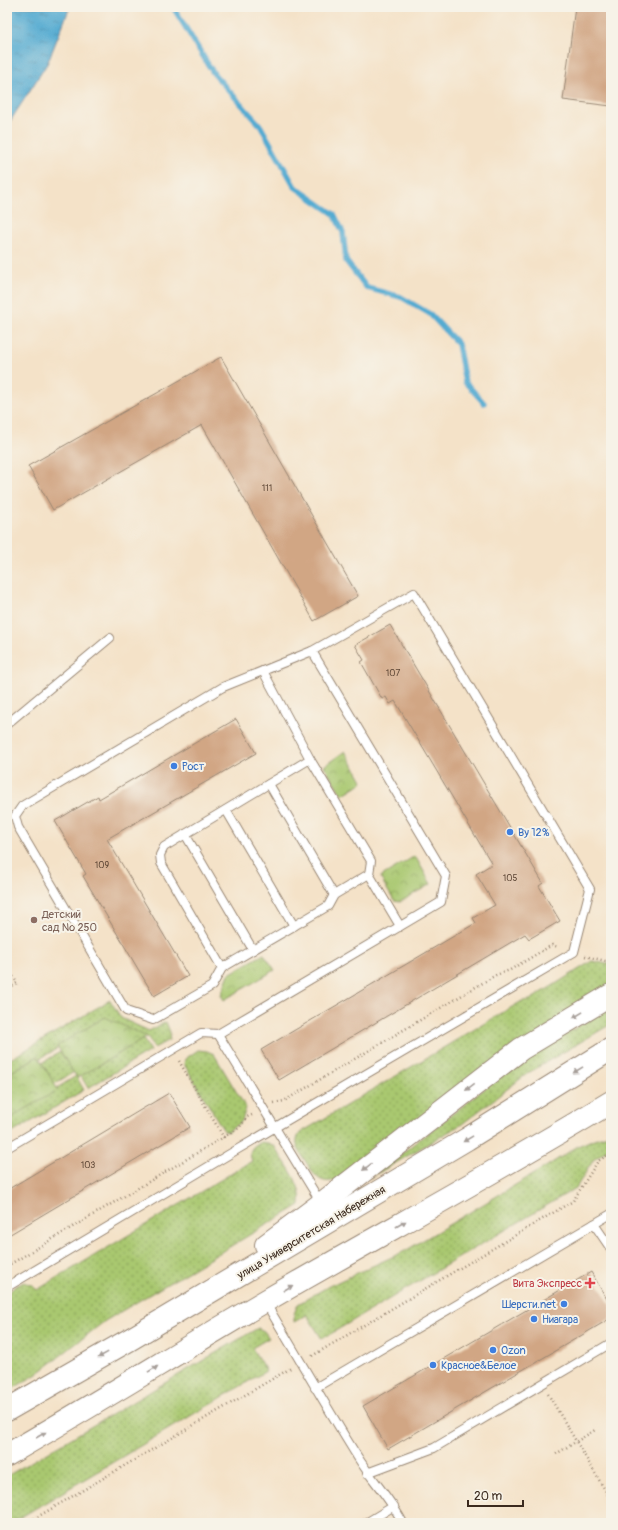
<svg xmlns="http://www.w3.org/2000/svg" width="618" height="1530" viewBox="0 0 618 1530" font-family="Pangolin,sans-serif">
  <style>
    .grass { fill: url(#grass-dots); stroke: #727947 }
    .park { fill: url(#park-crowns); stroke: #727947 }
    .water { fill: url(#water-ripples); stroke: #486a78 }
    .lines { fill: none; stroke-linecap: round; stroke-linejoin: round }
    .stream { stroke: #55abd1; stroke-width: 5.5 }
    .building { fill: #d1a684 }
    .lane-casing { stroke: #988673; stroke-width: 10 }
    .primary-casing { stroke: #988673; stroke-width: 24 }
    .path { stroke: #988673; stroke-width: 2.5; stroke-dasharray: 1 3; stroke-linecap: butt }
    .lane { stroke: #fff; stroke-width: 8 }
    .primary { stroke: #fff; stroke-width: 22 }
    .oneway { fill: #a79f9a }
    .shop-dot { fill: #3f7fe0; stroke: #f7f3e8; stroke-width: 1.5 }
    .education-dot { fill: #8d6e63; stroke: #f7f3e8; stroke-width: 1.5 }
    .health-dot { fill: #e0444e; stroke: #f7f3e8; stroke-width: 1.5 }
    .labels { text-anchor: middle; stroke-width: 4; stroke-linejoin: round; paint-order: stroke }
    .number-label { font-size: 9px; fill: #604938 }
    .shop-label { font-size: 11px; fill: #366cbe; stroke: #f7f3e8; text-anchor: start }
    .education-label { font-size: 11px; fill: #785e54; stroke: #f7f3e8; text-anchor: start }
    .street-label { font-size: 11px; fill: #3b2a1e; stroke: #f7f3e8 }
    .health-label { font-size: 11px; fill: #be3a42; stroke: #f7f3e8; text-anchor: end }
  </style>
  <defs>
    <pattern id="grass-dots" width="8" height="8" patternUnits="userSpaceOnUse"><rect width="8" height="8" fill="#a9c870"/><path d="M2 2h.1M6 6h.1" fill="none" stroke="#8ba35b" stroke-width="1.8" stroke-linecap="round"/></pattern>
    <pattern id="park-crowns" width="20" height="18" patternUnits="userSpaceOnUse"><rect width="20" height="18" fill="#a9c870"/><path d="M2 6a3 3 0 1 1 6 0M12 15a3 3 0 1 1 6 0" fill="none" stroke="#8ba35b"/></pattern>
    <pattern id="water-ripples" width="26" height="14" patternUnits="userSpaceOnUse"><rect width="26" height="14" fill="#55abd1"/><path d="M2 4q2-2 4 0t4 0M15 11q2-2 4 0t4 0" fill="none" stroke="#488ba9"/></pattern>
  </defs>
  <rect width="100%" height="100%" fill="#f7f3e8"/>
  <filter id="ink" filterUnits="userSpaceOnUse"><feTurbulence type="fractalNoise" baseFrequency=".025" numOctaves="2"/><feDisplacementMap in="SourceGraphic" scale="8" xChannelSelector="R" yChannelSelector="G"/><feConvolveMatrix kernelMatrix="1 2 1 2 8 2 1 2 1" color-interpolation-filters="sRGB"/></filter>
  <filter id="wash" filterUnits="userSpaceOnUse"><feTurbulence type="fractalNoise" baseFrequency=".012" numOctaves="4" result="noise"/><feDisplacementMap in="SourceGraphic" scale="16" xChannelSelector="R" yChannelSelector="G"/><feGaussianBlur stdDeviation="0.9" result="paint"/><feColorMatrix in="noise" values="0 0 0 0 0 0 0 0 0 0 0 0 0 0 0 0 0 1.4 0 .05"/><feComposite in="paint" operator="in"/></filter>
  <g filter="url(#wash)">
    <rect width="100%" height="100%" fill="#f4e2c8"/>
    <!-- grass -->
    <g class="grass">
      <path d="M592,961L607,964L611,962V984L335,1180C318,1186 312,1171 304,1159C302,1155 298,1150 297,1145C296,1140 298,1136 300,1133L522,1001L530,1000Z"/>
      <polygon points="110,1000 121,1018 149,1031 166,1022 170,1032 169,1040 154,1048 147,1037 57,1046 58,1048 39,1059 38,1056 7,1075 7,1061"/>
      <polygon points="611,1007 611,1024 528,1073 462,1124 370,1178 523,1059"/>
      <polygon points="143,1039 150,1051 88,1088 81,1076"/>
      <polygon points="198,1050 207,1051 214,1054 246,1108 242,1121 227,1132 224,1131 184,1064 185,1059"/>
      <polygon points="60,1052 74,1072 54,1084 42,1063"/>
      <polygon points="76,1076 84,1090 7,1136 7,1120 57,1090 57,1088"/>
      <polygon points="611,1134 611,1147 594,1159 576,1188 322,1339 307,1315 294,1322 294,1314 298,1304 329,1286 405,1251 547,1166 578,1146 594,1139"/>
      <path d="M261,1142L268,1143L274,1146C284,1162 304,1185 300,1205L105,1321L37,1374L7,1392V1307L9,1306C3,1293 13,1287 24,1282L33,1285L37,1290L252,1161C248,1152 251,1146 261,1142Z"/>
      <polygon points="258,1328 264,1331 269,1338 252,1348 266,1371 11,1523 7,1523 7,1476"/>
    </g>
    <!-- park -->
    <g class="park">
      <polygon points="345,751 363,782 342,795 324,766"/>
      <polygon points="415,856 431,884 400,902 394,901 380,877"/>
      <polygon points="264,954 275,970 224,1000 221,995 229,974"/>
      <polygon points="105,1017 147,1037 77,1078 57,1046"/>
      <polygon points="38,1056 58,1090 7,1120 7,1075"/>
    </g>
    <!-- water -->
    <polygon class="water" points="7,7 70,7 47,64 7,126"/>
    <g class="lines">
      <!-- stream -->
      <polyline class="stream" points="173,7 214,74 260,125 295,187 334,214 343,232 346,261 367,288 401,297 430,314 458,344 465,382 484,403"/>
    </g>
    <g id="blocks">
      <!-- building -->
      <g class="building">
        <polygon points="575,7 611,7 611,106 563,100"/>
        <polygon points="221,357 358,596 314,621 202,425 53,510 28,466"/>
        <polygon points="390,625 543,883 539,886 560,921 529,939 525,934 279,1080 261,1050 476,923 473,918 495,905 476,874 492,864 395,701 390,704 386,697 382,699 361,662 364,660 355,645"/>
        <polygon points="236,719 256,753 107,839 188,976 154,996 83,876 86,874 55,821 98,796 99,799"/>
        <polygon points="169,1093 190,1127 7,1236 7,1190"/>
        <polygon points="591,1272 611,1306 611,1318 388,1449 363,1406"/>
      </g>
    </g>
  </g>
  <g filter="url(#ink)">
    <use href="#blocks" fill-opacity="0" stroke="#988673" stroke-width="1"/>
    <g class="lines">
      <defs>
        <g id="lane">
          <polyline points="7,724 110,638"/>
          <polyline points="310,759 371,861 369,874 334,895 328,906 222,968 212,986 153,1020 126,1011 18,827 15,816 22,806 223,687 312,651"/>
          <polyline points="269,784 334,895"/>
          <polyline points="226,810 294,926"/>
          <polyline points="185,834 253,950"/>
          <polyline points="369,874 400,926"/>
          <polyline points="222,968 161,863 160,855 164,847 310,759 263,671"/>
          <polyline points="218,1034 321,1203"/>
          <polyline points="7,1148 201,1033 218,1034 441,902 446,876 312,651 414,593 590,889 574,952 233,1152 7,1287"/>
          <polyline points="594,1224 611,1214"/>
          <path d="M265,1302C296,1353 325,1405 357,1456C371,1479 390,1498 403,1523"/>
          <polyline points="315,1388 594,1224 611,1249"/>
          <polyline points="367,1473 434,1448 611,1343"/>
          <polyline points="366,1523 394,1506"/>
        </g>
        <g id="primary">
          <polyline points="266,1245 321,1204 521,1049 611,995"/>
          <polyline points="7,1410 129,1340 467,1139 611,1049"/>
          <path d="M7,1455C94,1405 180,1351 267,1300C381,1234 498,1171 611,1102"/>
        </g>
      </defs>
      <!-- lane casing -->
      <use href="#lane" class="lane-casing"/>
      <!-- primary casing -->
      <use href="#primary" class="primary-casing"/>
      <!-- path -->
      <g class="path">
        <polyline points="585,956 606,961 611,958"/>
        <polyline points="7,966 17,983 7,989"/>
        <polyline points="179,1061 224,1138"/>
        <polyline points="274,1103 284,1101 496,975 510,970 552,945 558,947"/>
        <polyline points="7,1266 239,1128 247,1117 252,1115"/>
        <polyline points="312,1356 573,1201 598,1161 611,1153"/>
        <polyline points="548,1394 611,1500"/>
        <polyline points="556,1454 595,1430"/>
        <polyline points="27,1523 291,1368"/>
      </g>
      <!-- lane -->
      <use href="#lane" class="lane"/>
      <!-- primary -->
      <use href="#primary" class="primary"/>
    </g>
    <!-- one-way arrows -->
    <defs><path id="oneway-solid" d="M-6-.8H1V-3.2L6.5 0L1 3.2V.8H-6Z"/></defs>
    <g class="oneway">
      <use href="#oneway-solid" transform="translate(578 1015) rotate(149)"/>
      <use href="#oneway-solid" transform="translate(578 1070) rotate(148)"/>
      <use href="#oneway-solid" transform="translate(470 1087) rotate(142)"/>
      <use href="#oneway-solid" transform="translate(468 1139) rotate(149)"/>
      <use href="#oneway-solid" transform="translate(367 1167) rotate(142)"/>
      <use href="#oneway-solid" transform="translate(401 1224) rotate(-30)"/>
      <use href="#oneway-solid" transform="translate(288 1288) rotate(-30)"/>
      <use href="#oneway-solid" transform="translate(103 1355) rotate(151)"/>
      <use href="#oneway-solid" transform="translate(153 1369) rotate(-31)"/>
      <use href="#oneway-solid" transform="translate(41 1435) rotate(-30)"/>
    </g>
  </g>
  <!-- markers -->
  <g class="shop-dot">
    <circle cx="174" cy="766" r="4"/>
    <circle cx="510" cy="832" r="4"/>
    <circle cx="564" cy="1304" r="4"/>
    <circle cx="534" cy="1319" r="4"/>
    <circle cx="493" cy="1350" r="4"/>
    <circle cx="433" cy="1365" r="4"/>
  </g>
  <circle class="education-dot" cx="34" cy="920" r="4"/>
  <path class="health-dot" d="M588 1277h4v4h4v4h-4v4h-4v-4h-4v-4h4z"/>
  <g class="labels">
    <!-- number labels -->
    <g class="number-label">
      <text x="267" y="491">111</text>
      <text x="393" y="676">107</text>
      <text x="102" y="868">109</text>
      <text x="510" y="881">105</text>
      <text x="88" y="1168">103</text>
    </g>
    <!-- shop labels -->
    <g class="shop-label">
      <text x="182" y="770">Рост</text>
      <text x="518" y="836">Ву 12%</text>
      <text x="556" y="1308" text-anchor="end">Шерсти.net</text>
      <text x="542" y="1323">Ниагара</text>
      <text x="501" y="1354">Ozon</text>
      <text x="441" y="1369">Красное&amp;Белое</text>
    </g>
    <!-- education labels -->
    <g class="education-label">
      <text x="42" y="918">Детский<tspan x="42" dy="13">сад № 250</tspan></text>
    </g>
    <!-- street labels -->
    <g class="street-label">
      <text transform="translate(311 1232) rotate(-31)" y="4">улица Университетская Набережная</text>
    </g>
    <!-- health labels -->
    <g class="health-label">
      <text x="582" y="1287">Вита Экспресс</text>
    </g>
  </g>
  <!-- margin -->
  <rect width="618" height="1530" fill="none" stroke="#f7f3e8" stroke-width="24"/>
  <!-- scale -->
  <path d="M468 1500v6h55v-6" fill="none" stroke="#3b2a1e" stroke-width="2"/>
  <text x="474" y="1500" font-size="12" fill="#3b2a1e" stroke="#f7f3e8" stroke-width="3" paint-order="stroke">20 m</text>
</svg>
